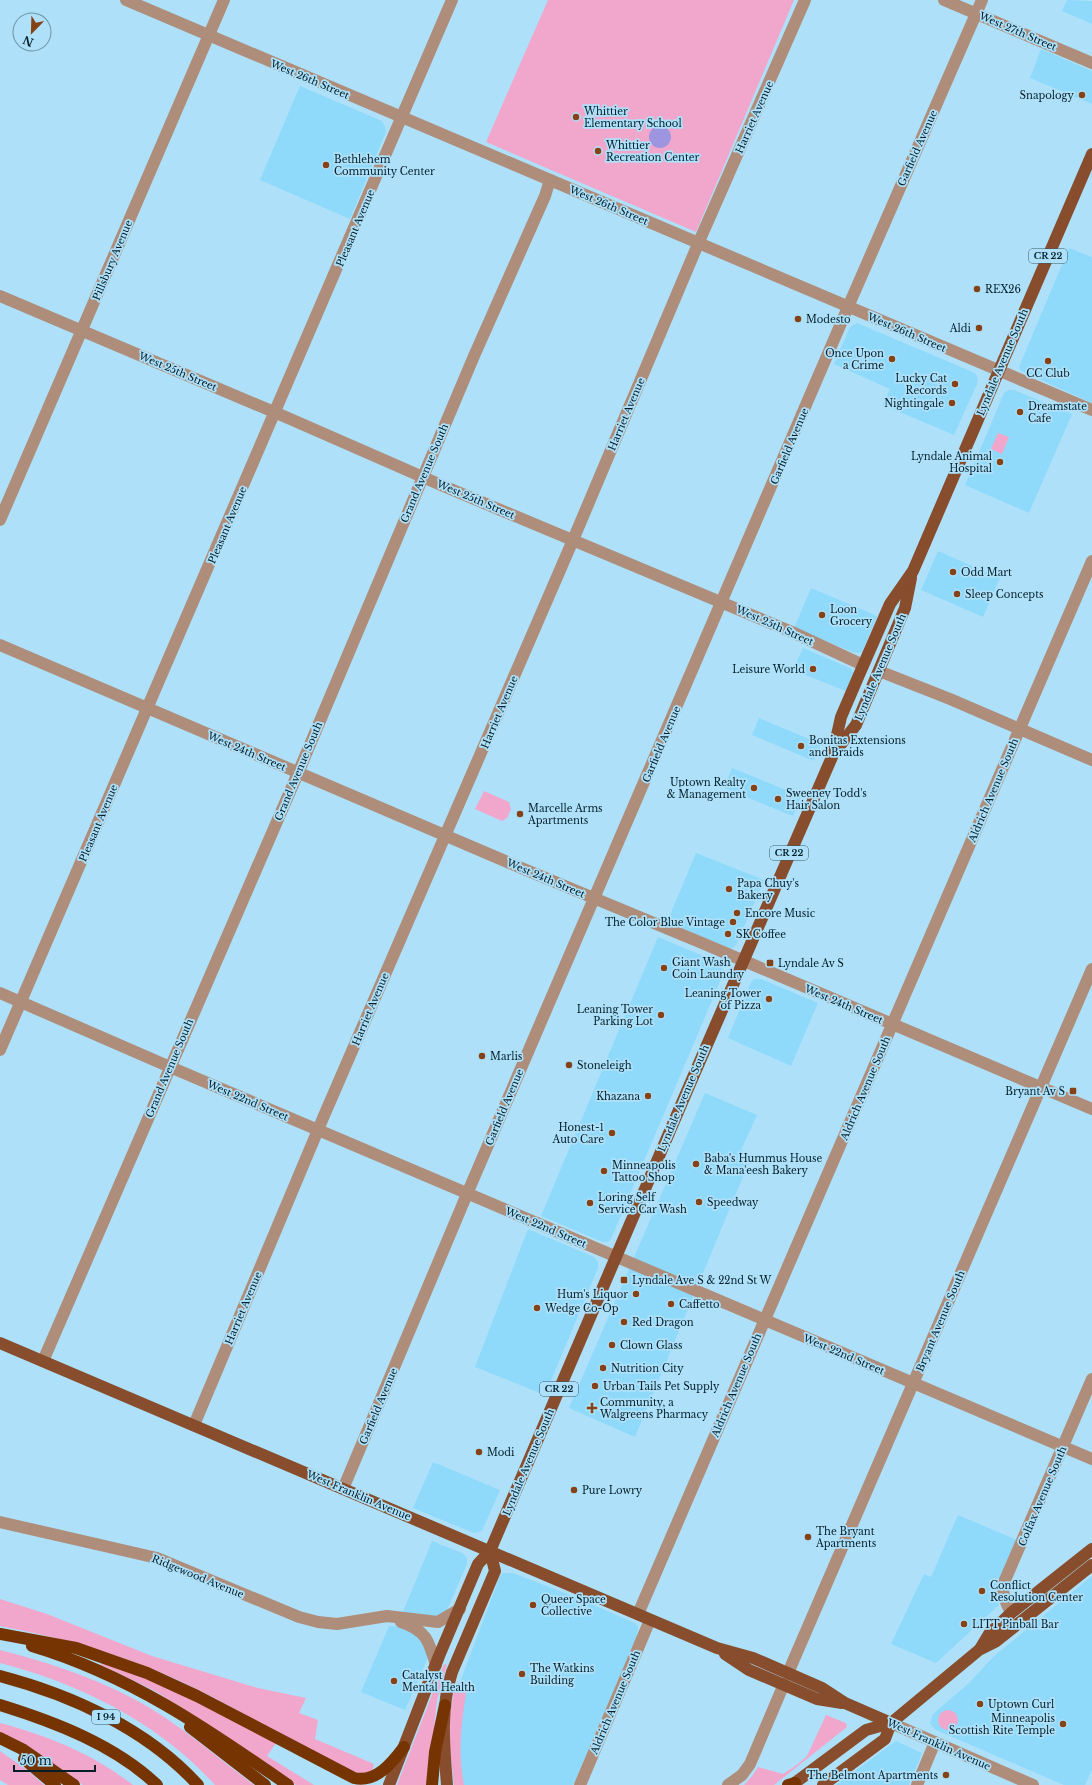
<svg xmlns="http://www.w3.org/2000/svg" width="1092" height="1785" viewBox="0 0 1092 1785" font-family="'Libre Baskerville',serif">
  <style>
    .built { fill: #8fd9fb }
    .green { fill: #f1a7cb }
    .water { fill: #9e95e0 }
    .lines { fill: none; stroke-linecap: round; stroke-linejoin: round }
    .minor { stroke: #af8d7b; stroke-width: 12 }
    .major { stroke: #874d2c; stroke-width: 12 }
    .highway { stroke: #773403; stroke-width: 12 }
    .poi-dot { fill: #864217; stroke: #aee1f9; stroke-width: 1.5 }
    .labels { text-anchor: middle; stroke-width: 3.5; stroke-linejoin: round; paint-order: stroke }
    .shield { fill: #aee1f9; stroke: #375968; stroke-width: 1 }
    .shield-label { font-size: 9px; font-weight: bold; fill: #041f2a }
    .street-label { font-size: 10px; fill: #041f2a; stroke: #aee1f9 }
    .poi-label { font-size: 10px; fill: #041f2a; stroke: #aee1f9; text-anchor: start }
  </style>
  <rect width="100%" height="100%" fill="#aee1f9"/>
  <!-- built -->
  <g class="built">
    <polygon points="1067,0 1092,1 1092,24 1062,11"/>
    <polygon points="1041,49 1092,71 1092,104 1030,78"/>
    <polygon points="300,86 382,121 385,127 386,132 350,219 260,180"/>
    <polygon points="1069,248 1092,257 1092,403 1021,371 1019,367"/>
    <polygon points="857,323 975,373 978,378 977,384 954,435 883,405 890,389 834,364 850,327"/>
    <polygon points="1008,390 1014,390 1072,414 1029,513 965,485 1004,393"/>
    <polygon points="938,551 1000,578 983,617 921,590"/>
    <polygon points="811,588 877,616 862,652 855,653 794,628"/>
    <polygon points="803,648 852,669 853,673 846,691 793,670"/>
    <polygon points="759,718 821,744 814,761 752,735"/>
    <polygon points="732,768 801,796 793,816 724,788"/>
    <polygon points="696,853 764,880 736,945 733,948 729,948 667,922"/>
    <polygon points="658,937 720,963 724,972 611,1239 608,1242 603,1242 541,1216"/>
    <polygon points="754,979 761,979 818,1003 791,1066 728,1038 751,982"/>
    <polygon points="705,1093 757,1115 741,1150 752,1155 635,1437 569,1408"/>
    <polygon points="528,1229 594,1257 598,1262 598,1268 545,1395 475,1367"/>
    <polygon points="433,1462 500,1490 482,1531 474,1533 413,1508"/>
    <polygon points="958,1515 1017,1540 995,1590 999,1605 936,1663 891,1644 924,1574 931,1577"/>
    <polygon points="432,1541 462,1553 467,1558 467,1564 444,1617 403,1612"/>
    <polygon points="503,1573 513,1573 580,1599 637,1624 638,1627 637,1636 573,1785 454,1785 449,1738 455,1685 460,1682 500,1576"/>
    <polygon points="1092,1576 1092,1770 1085,1785 1064,1785 936,1730 932,1726 930,1723 933,1714 969,1683 994,1656"/>
    <polygon points="389,1626 408,1627 416,1630 429,1655 405,1710 361,1692"/>
    <polygon points="896,1741 922,1753 909,1785 836,1785"/>
  </g>
  <!-- green -->
  <g class="green">
    <polygon points="548,0 794,0 696,232 486,142"/>
    <polygon points="998,433 1009,437 1002,454 991,449"/>
    <polygon points="484,791 509,802 511,809 507,818 502,821 475,809"/>
    <path d="M0,1599L47,1614L152,1656L258,1688L306,1698L299,1713L318,1720L315,1739L374,1764L372,1772L364,1775L354,1772C295,1745 241,1710 182,1682C124,1655 63,1638 0,1626Z"/>
    <path d="M0,1650C55,1664 111,1683 158,1713C192,1735 222,1761 254,1785H215C159,1723 81,1684 0,1663Z"/>
    <path d="M102,1662C163,1682 219,1713 276,1743L267,1756L314,1785H296L184,1709L153,1690L101,1665Z"/>
    <polygon points="444,1664 447,1665 437,1700 428,1785 397,1785"/>
    <path d="M460,1682H468C462,1716 457,1751 464,1785H454L449,1738L450,1713L455,1685Z"/>
    <circle cx="948" cy="1720" r="10"/>
    <polygon points="826,1715 846,1723 847,1727 774,1785 744,1785 752,1776 758,1767 783,1774 798,1764 807,1756"/>
    <path d="M0,1723C49,1736 93,1754 133,1785H83L65,1772L0,1734Z"/>
    <polygon points="0,1751 27,1770 44,1785 8,1785 0,1780"/>
  </g>
  <!-- water -->
  <circle class="water" cx="660" cy="137" r="11"/>
  <g class="lines">
    <!-- minor -->
    <g class="minor">
      <polyline points="126,0 1092,410"/>
      <polyline points="944,0 1092,63"/>
      <polyline points="0,296 288,418 441,485 792,632 863,665"/>
      <polyline points="0,520 224,0"/>
      <polyline points="0,645 519,867 702,943 1092,1109"/>
      <polyline points="879,671 950,699 1092,760"/>
      <polyline points="0,993 170,1067 1092,1459"/>
      <polyline points="0,1050 452,0"/>
      <polyline points="43,1361 298,773 474,356 545,196 550,180"/>
      <polyline points="194,1425 323,1118 573,540 698,244 805,0"/>
      <polyline points="343,1489 467,1194 848,307 982,0"/>
      <polyline points="0,1522 157,1558 299,1617 318,1622 337,1624 387,1616 438,1622 460,1609"/>
      <polyline points="1011,1613 1006,1602 1002,1587 1092,1379"/>
      <polyline points="638,1614 1092,561"/>
      <path d="M401,1622C426,1630 429,1641 436,1665"/>
      <polyline points="788,1673 1092,969"/>
      <polyline points="891,1723 1033,1785"/>
      <polyline points="580,1785 650,1620"/>
      <polyline points="728,1785 742,1775 750,1764 784,1684"/>
      <polyline points="917,1785 935,1742"/>
    </g>
    <!-- major -->
    <g class="major">
      <polyline points="834,753 856,725 905,608 911,578"/>
      <polyline points="0,1343 717,1648 753,1658 822,1688 845,1703 891,1723"/>
      <polyline points="980,1649 989,1634 1011,1613 1092,1549"/>
      <polyline points="725,1654 749,1670 817,1699 842,1703"/>
      <polyline points="389,1785 439,1656 478,1564 490,1551 690,1084 832,757 841,717 859,675 890,604 913,571 1092,154"/>
      <path d="M447,1785C444,1747 440,1708 452,1672L495,1571L490,1551"/>
      <polyline points="792,1785 866,1730 891,1723 979,1650 995,1642 1092,1565"/>
      <polyline points="823,1785 885,1739 891,1723"/>
    </g>
    <!-- highway -->
    <g class="highway">
      <path d="M0,1634L76,1648L147,1673L197,1696L354,1778C376,1783 392,1763 404,1747"/>
      <path d="M32,1646C129,1675 206,1728 288,1785"/>
      <path d="M0,1676C72,1695 147,1729 198,1785"/>
      <path d="M0,1705C55,1722 115,1745 157,1785"/>
      <polyline points="190,1727 265,1785"/>
      <polyline points="0,1738 22,1749 74,1785"/>
      <polyline points="24,1759 55,1785"/>
      <polyline points="432,1785 435,1752 445,1705"/>
      <polyline points="788,1785 795,1783"/>
    </g>
  </g>
  <!-- markers -->
  <g class="poi-dot">
    <circle cx="1082" cy="95" r="4"/>
    <circle cx="576" cy="117" r="4"/>
    <circle cx="598" cy="151" r="4"/>
    <circle cx="326" cy="165" r="4"/>
    <circle cx="977" cy="289" r="4"/>
    <circle cx="798" cy="319" r="4"/>
    <circle cx="979" cy="328" r="4"/>
    <circle cx="892" cy="359" r="4"/>
    <circle cx="1048" cy="361" r="4"/>
    <circle cx="955" cy="384" r="4"/>
    <circle cx="952" cy="403" r="4"/>
    <circle cx="1020" cy="412" r="4"/>
    <circle cx="1000" cy="462" r="4"/>
    <circle cx="953" cy="572" r="4"/>
    <circle cx="957" cy="594" r="4"/>
    <circle cx="822" cy="615" r="4"/>
    <circle cx="813" cy="669" r="4"/>
    <circle cx="801" cy="746" r="4"/>
    <circle cx="754" cy="788" r="4"/>
    <circle cx="778" cy="799" r="4"/>
    <circle cx="520" cy="814" r="4"/>
    <circle cx="729" cy="889" r="4"/>
    <circle cx="737" cy="913" r="4"/>
    <circle cx="733" cy="922" r="4"/>
    <circle cx="728" cy="934" r="4"/>
    <rect x="766" y="959" width="8" height="8" rx="2"/>
    <circle cx="664" cy="968" r="4"/>
    <circle cx="769" cy="999" r="4"/>
    <circle cx="661" cy="1015" r="4"/>
    <circle cx="482" cy="1056" r="4"/>
    <circle cx="569" cy="1065" r="4"/>
    <rect x="1069" y="1087" width="8" height="8" rx="2"/>
    <circle cx="648" cy="1096" r="4"/>
    <circle cx="612" cy="1133" r="4"/>
    <circle cx="696" cy="1164" r="4"/>
    <circle cx="604" cy="1171" r="4"/>
    <circle cx="699" cy="1202" r="4"/>
    <circle cx="590" cy="1203" r="4"/>
    <rect x="620" y="1276" width="8" height="8" rx="2"/>
    <circle cx="636" cy="1294" r="4"/>
    <circle cx="671" cy="1304" r="4"/>
    <circle cx="537" cy="1308" r="4"/>
    <circle cx="624" cy="1322" r="4"/>
    <circle cx="612" cy="1345" r="4"/>
    <circle cx="603" cy="1368" r="4"/>
    <circle cx="595" cy="1386" r="4"/>
    <path d="M590 1402h4v4h4v4h-4v4h-4v-4h-4v-4h4z"/>
    <circle cx="479" cy="1452" r="4"/>
    <circle cx="574" cy="1490" r="4"/>
    <circle cx="808" cy="1537" r="4"/>
    <circle cx="982" cy="1591" r="4"/>
    <circle cx="533" cy="1605" r="4"/>
    <circle cx="964" cy="1624" r="4"/>
    <circle cx="522" cy="1674" r="4"/>
    <circle cx="394" cy="1681" r="4"/>
    <circle cx="980" cy="1704" r="4"/>
    <circle cx="1063" cy="1724" r="4"/>
    <circle cx="946" cy="1775" r="4"/>
  </g>
  <g class="labels">
    <!-- shield labels -->
    <g class="shield">
      <rect x="1029" y="249" width="38" height="14" rx="3"/>
      <rect x="770" y="846" width="38" height="14" rx="3"/>
      <rect x="540" y="1382" width="38" height="14" rx="3"/>
      <rect x="92" y="1710" width="28" height="14" rx="3"/>
    </g>
    <g class="shield-label">
      <text x="1048" y="259">CR 22</text>
      <text x="789" y="856">CR 22</text>
      <text x="559" y="1392">CR 22</text>
      <text x="106" y="1720">I 94</text>
    </g>
    <!-- street labels -->
    <g class="street-label">
      <text transform="translate(1018 31) rotate(23)" y="4">West 27th Street</text>
      <text transform="translate(310 79) rotate(23)" y="4">West 26th Street</text>
      <text transform="translate(754 117) rotate(-66)" y="4">Harriet Avenue</text>
      <text transform="translate(917 148) rotate(-66)" y="4">Garfield Avenue</text>
      <text transform="translate(609 205) rotate(23)" y="4">West 26th Street</text>
      <text transform="translate(355 228) rotate(-67)" y="4">Pleasant Avenue</text>
      <text transform="translate(112 260) rotate(-67)" y="4">Pillsbury Avenue</text>
      <text transform="translate(907 332) rotate(23)" y="4">West 26th Street</text>
      <text transform="translate(1002 362) rotate(-67)" y="4">Lyndale Avenue South</text>
      <text transform="translate(178 371) rotate(23)" y="4">West 25th Street</text>
      <text transform="translate(626 414) rotate(-67)" y="4">Harriet Avenue</text>
      <text transform="translate(789 446) rotate(-67)" y="4">Garfield Avenue</text>
      <text transform="translate(424 473) rotate(-67)" y="4">Grand Avenue South</text>
      <text transform="translate(476 499) rotate(23)" y="4">West 25th Street</text>
      <text transform="translate(227 525) rotate(-67)" y="4">Pleasant Avenue</text>
      <text transform="translate(775 625) rotate(24)" y="4">West 25th Street</text>
      <text transform="translate(880 667) rotate(-67)" y="4">Lyndale Avenue South</text>
      <text transform="translate(499 712) rotate(-67)" y="4">Harriet Avenue</text>
      <text transform="translate(661 744) rotate(-67)" y="4">Garfield Avenue</text>
      <text transform="translate(247 751) rotate(23)" y="4">West 24th Street</text>
      <text transform="translate(298 771) rotate(-67)" y="4">Grand Avenue South</text>
      <text transform="translate(993 790) rotate(-67)" y="4">Aldrich Avenue South</text>
      <text transform="translate(98 823) rotate(-67)" y="4">Pleasant Avenue</text>
      <text transform="translate(546 878) rotate(23)" y="4">West 24th Street</text>
      <text transform="translate(844 1004) rotate(23)" y="4">West 24th Street</text>
      <text transform="translate(370 1009) rotate(-67)" y="4">Harriet Avenue</text>
      <text transform="translate(169 1068) rotate(-67)" y="4">Grand Avenue South</text>
      <text transform="translate(865 1088) rotate(-67)" y="4">Aldrich Avenue South</text>
      <text transform="translate(683 1098) rotate(-67)" y="4">Lyndale Avenue South</text>
      <text transform="translate(248 1100) rotate(23)" y="4">West 22nd Street</text>
      <text transform="translate(504 1107) rotate(-67)" y="4">Garfield Avenue</text>
      <text transform="translate(546 1227) rotate(23)" y="4">West 22nd Street</text>
      <text transform="translate(243 1308) rotate(-67)" y="4">Harriet Avenue</text>
      <text transform="translate(940 1321) rotate(-67)" y="4">Bryant Avenue South</text>
      <text transform="translate(844 1354) rotate(23)" y="4">West 22nd Street</text>
      <text transform="translate(736 1385) rotate(-67)" y="4">Aldrich Avenue South</text>
      <text transform="translate(378 1406) rotate(-67)" y="4">Garfield Avenue</text>
      <text transform="translate(528 1462) rotate(-67)" y="4">Lyndale Avenue South</text>
      <text transform="translate(359 1495) rotate(23)" y="4">West Franklin Avenue</text>
      <text transform="translate(1042 1496) rotate(-67)" y="4">Colfax Avenue South</text>
      <text transform="translate(198 1576) rotate(22)" y="4">Ridgewood Avenue</text>
      <text transform="translate(615 1702) rotate(-67)" y="4">Aldrich Avenue South</text>
      <text transform="translate(939 1744) rotate(24)" y="4">West Franklin Avenue</text>
    </g>
    <!-- poi labels -->
    <g class="poi-label">
      <text x="1074" y="99" text-anchor="end">Snapology</text>
      <text x="584" y="115">Whittier<tspan x="584" dy="12">Elementary School</tspan></text>
      <text x="606" y="149">Whittier<tspan x="606" dy="12">Recreation Center</tspan></text>
      <text x="334" y="163">Bethlehem<tspan x="334" dy="12">Community Center</tspan></text>
      <text x="985" y="293">REX26</text>
      <text x="806" y="323">Modesto</text>
      <text x="971" y="332" text-anchor="end">Aldi</text>
      <text x="884" y="357" text-anchor="end">Once Upon<tspan x="884" dy="12">a Crime</tspan></text>
      <text x="1048" y="377" text-anchor="middle">CC Club</text>
      <text x="947" y="382" text-anchor="end">Lucky Cat<tspan x="947" dy="12">Records</tspan></text>
      <text x="944" y="407" text-anchor="end">Nightingale</text>
      <text x="1028" y="410">Dreamstate<tspan x="1028" dy="12">Cafe</tspan></text>
      <text x="992" y="460" text-anchor="end">Lyndale Animal<tspan x="992" dy="12">Hospital</tspan></text>
      <text x="961" y="576">Odd Mart</text>
      <text x="965" y="598">Sleep Concepts</text>
      <text x="830" y="613">Loon<tspan x="830" dy="12">Grocery</tspan></text>
      <text x="805" y="673" text-anchor="end">Leisure World</text>
      <text x="809" y="744">Bonitas Extensions<tspan x="809" dy="12">and Braids</tspan></text>
      <text x="746" y="786" text-anchor="end">Uptown Realty<tspan x="746" dy="12">&amp; Management</tspan></text>
      <text x="786" y="797">Sweeney Todd's<tspan x="786" dy="12">Hair Salon</tspan></text>
      <text x="528" y="812">Marcelle Arms<tspan x="528" dy="12">Apartments</tspan></text>
      <text x="737" y="887">Papa Chuy's<tspan x="737" dy="12">Bakery</tspan></text>
      <text x="745" y="917">Encore Music</text>
      <text x="725" y="926" text-anchor="end">The Color Blue Vintage</text>
      <text x="736" y="938">SK Coffee</text>
      <text x="672" y="966">Giant Wash<tspan x="672" dy="12">Coin Laundry</tspan></text>
      <text x="778" y="967">Lyndale Av S</text>
      <text x="761" y="997" text-anchor="end">Leaning Tower<tspan x="761" dy="12">of Pizza</tspan></text>
      <text x="653" y="1013" text-anchor="end">Leaning Tower<tspan x="653" dy="12">Parking Lot</tspan></text>
      <text x="490" y="1060">Marlis</text>
      <text x="577" y="1069">Stoneleigh</text>
      <text x="1065" y="1095" text-anchor="end">Bryant Av S</text>
      <text x="640" y="1100" text-anchor="end">Khazana</text>
      <text x="604" y="1131" text-anchor="end">Honest-1<tspan x="604" dy="12">Auto Care</tspan></text>
      <text x="704" y="1162">Baba's Hummus House<tspan x="704" dy="12">&amp; Mana'eesh Bakery</tspan></text>
      <text x="612" y="1169">Minneapolis<tspan x="612" dy="12">Tattoo Shop</tspan></text>
      <text x="598" y="1201">Loring Self<tspan x="598" dy="12">Service Car Wash</tspan></text>
      <text x="707" y="1206">Speedway</text>
      <text x="632" y="1284">Lyndale Ave S &amp; 22nd St W</text>
      <text x="628" y="1298" text-anchor="end">Hum's Liquor</text>
      <text x="679" y="1308">Caffetto</text>
      <text x="545" y="1312">Wedge Co-Op</text>
      <text x="632" y="1326">Red Dragon</text>
      <text x="620" y="1349">Clown Glass</text>
      <text x="611" y="1372">Nutrition City</text>
      <text x="603" y="1390">Urban Tails Pet Supply</text>
      <text x="600" y="1406">Community, a<tspan x="600" dy="12">Walgreens Pharmacy</tspan></text>
      <text x="487" y="1456">Modi</text>
      <text x="582" y="1494">Pure Lowry</text>
      <text x="816" y="1535">The Bryant<tspan x="816" dy="12">Apartments</tspan></text>
      <text x="990" y="1589">Conflict<tspan x="990" dy="12">Resolution Center</tspan></text>
      <text x="541" y="1603">Queer Space<tspan x="541" dy="12">Collective</tspan></text>
      <text x="972" y="1628">LITT Pinball Bar</text>
      <text x="530" y="1672">The Watkins<tspan x="530" dy="12">Building</tspan></text>
      <text x="402" y="1679">Catalyst<tspan x="402" dy="12">Mental Health</tspan></text>
      <text x="988" y="1708">Uptown Curl</text>
      <text x="1055" y="1722" text-anchor="end">Minneapolis<tspan x="1055" dy="12">Scottish Rite Temple</tspan></text>
      <text x="938" y="1779" text-anchor="end">The Belmont Apartments</text>
    </g>
  </g>
  <!-- north arrow -->
  <g transform="translate(32 32) rotate(203)"><circle r="19" fill="#aee1f9" stroke="#6a93a6"/>
  <path d="M0-3L7 15L0 10L-7 15Z" fill="#864217"/>
  <text y="-6" font-size="11" font-weight="bold" text-anchor="middle" fill="#041f2a">N</text>
  </g>
  <!-- scale -->
  <path d="M14 1765v6h81v-6" fill="none" stroke="#041f2a" stroke-width="2"/>
  <text x="20" y="1765" font-size="12" fill="#041f2a" stroke="#aee1f9" stroke-width="3" paint-order="stroke">50 m</text>
</svg>
